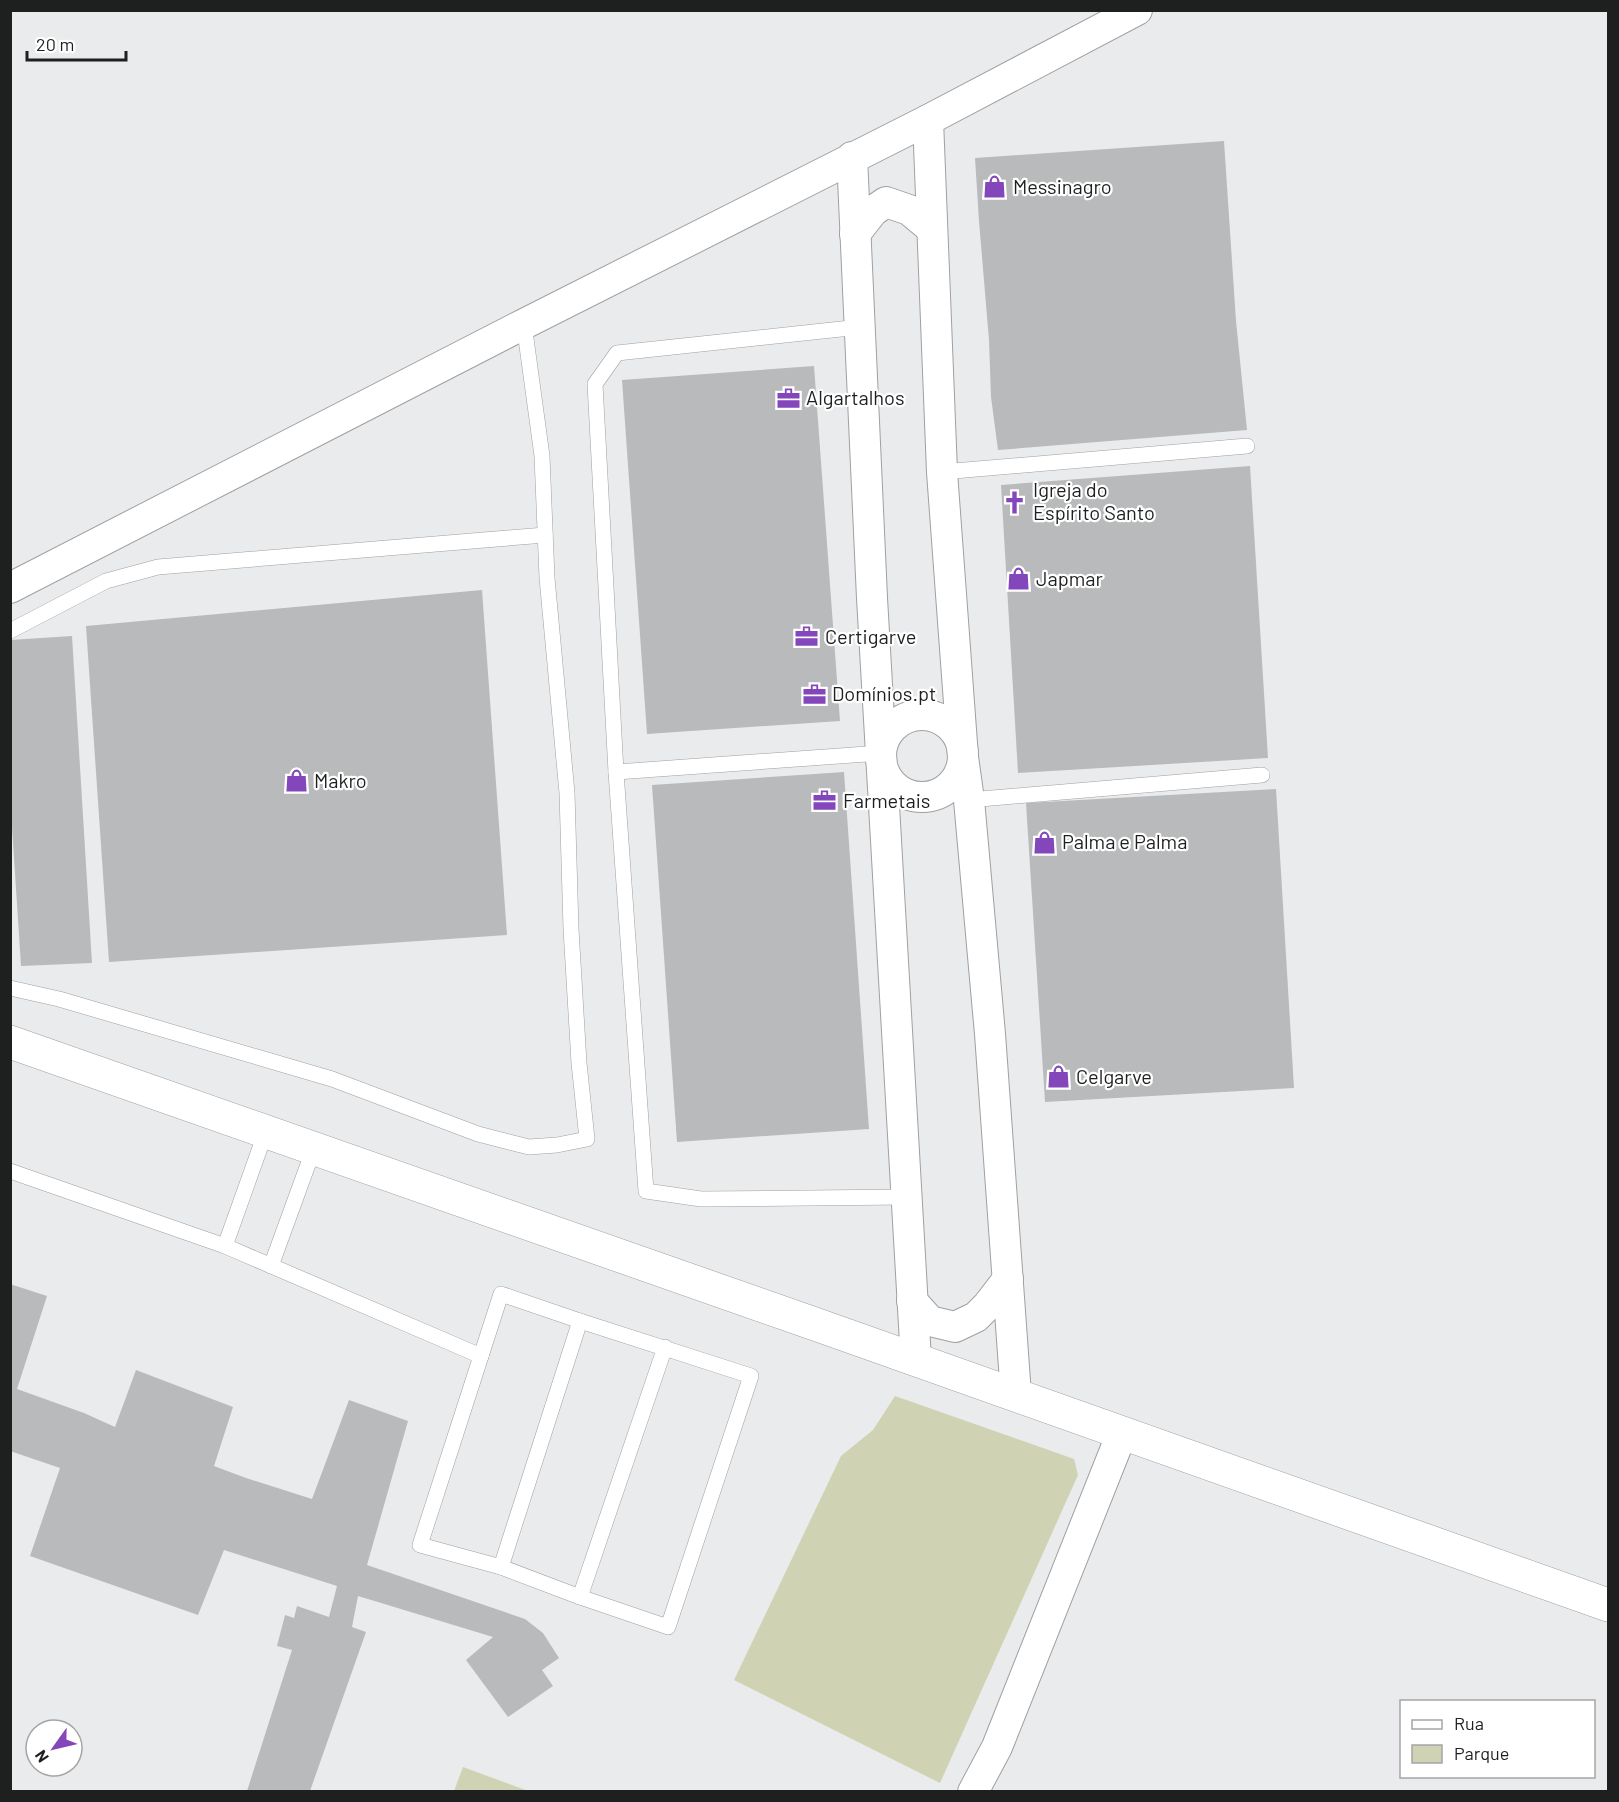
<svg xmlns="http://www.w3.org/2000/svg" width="1619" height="1802" viewBox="0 0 1619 1802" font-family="Barlow,sans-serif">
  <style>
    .green { fill: #cfd3b3 }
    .building { fill: #b9babc }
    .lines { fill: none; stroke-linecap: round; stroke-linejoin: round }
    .service-casing { stroke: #a0a0a2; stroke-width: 16 }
    .minor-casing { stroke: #a0a0a2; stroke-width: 32 }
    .tertiary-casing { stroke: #a0a0a2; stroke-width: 34 }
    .service { stroke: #fff; stroke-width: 15 }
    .minor { stroke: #fff; stroke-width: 30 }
    .tertiary { stroke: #fff; stroke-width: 33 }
    .labels { text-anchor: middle; stroke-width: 4.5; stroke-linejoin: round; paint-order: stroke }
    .poi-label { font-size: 20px; fill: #1e1f1f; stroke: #fff; text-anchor: start }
  </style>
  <rect width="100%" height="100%" fill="#eaebec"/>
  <!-- green -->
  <g class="green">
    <polygon points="895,1396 1074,1459 1078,1475 940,1783 734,1680 841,1456 873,1430"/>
    <polygon points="463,1767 528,1791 454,1791"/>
  </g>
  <!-- building -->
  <g class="building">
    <polygon points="1224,141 1236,321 1247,430 998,450 991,397 989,340 979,221 975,158"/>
    <polygon points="814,366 840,721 647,734 622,380"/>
    <polygon points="1250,466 1268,758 1018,773 1001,485"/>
    <polygon points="482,590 507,935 109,962 86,626"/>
    <polygon points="72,636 92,963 21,966 10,796 10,640"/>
    <polygon points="844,772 869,1129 677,1142 652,785"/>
    <polygon points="1276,789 1294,1088 1045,1102 1026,803"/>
    <polygon points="10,1284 47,1296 17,1389 84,1413 115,1427 136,1370 233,1407 214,1466 246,1478 312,1499 349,1400 408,1421 367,1565 525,1619 543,1633 559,1658 542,1670 553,1686 508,1717 466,1660 493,1637 358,1596 352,1627 366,1632 310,1791 247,1791 292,1650 277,1646 285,1615 294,1618 297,1606 329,1617 337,1586 224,1550 198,1615 30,1556 60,1468 10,1451"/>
  </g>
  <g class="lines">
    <defs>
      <g id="service">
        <polyline points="860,327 617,353 595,384 616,772 646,1191 701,1199 906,1197"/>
        <polyline points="942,472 1247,446"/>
        <polyline points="10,631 106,581 158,567 545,535"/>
        <polyline points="616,772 881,753"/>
        <polyline points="969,800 1262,775"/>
        <polyline points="10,988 59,999 332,1079 478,1134 529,1147 557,1145 587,1139 579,1063 571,929 567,793 547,578 542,456 524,324"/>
        <polyline points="10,1171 225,1246 481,1356"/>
        <polyline points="225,1246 266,1131"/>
        <polyline points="271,1266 314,1148"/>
        <polygon points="501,1294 580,1321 751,1376 668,1627 580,1597 501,1567 420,1545"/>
        <polyline points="501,1567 580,1321"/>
        <polyline points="580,1597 665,1347"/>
      </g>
      <g id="minor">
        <polyline points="928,120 942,472 963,757 969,800 990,1034 1016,1395"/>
        <polyline points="852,157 872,598 916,1360"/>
        <polyline points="855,234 873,211 886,202 909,210 932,229"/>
        <polyline points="10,588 524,324 928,120 1137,10"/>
        <circle cx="922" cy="756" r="41"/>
        <polyline points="912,1301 930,1321 955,1327 976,1317 988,1305 1008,1279"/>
        <polyline points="973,1792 997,1747 1122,1433"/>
      </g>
      <polyline id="tertiary" points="10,1042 829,1329 1608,1605"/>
    </defs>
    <!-- service casing -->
    <use href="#service" class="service-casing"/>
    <!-- minor casing -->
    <use href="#minor" class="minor-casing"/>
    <!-- tertiary casing -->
    <use href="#tertiary" class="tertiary-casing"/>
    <!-- service -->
    <use href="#service" class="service"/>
    <!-- minor -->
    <use href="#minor" class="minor"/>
    <!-- tertiary -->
    <use href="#tertiary" class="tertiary"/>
  </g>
  <!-- icons -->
  <defs>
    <symbol id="shop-bare" viewBox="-9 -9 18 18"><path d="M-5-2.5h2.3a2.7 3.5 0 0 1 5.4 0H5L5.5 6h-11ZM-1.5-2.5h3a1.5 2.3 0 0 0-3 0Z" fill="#8446bb" stroke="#fff" stroke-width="2.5" paint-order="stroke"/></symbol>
    <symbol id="office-bare" viewBox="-9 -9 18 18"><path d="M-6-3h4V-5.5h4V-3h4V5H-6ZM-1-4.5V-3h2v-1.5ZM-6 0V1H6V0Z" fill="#8446bb" stroke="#fff" stroke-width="2.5" paint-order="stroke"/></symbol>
    <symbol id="church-bare" viewBox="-9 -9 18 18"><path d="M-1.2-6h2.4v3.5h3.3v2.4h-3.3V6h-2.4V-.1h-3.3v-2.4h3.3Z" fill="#8446bb" stroke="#fff" stroke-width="2.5" paint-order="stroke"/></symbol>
  </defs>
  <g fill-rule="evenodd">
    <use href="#shop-bare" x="978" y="170" width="33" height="33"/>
    <use href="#office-bare" x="772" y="382" width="33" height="33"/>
    <use href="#church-bare" x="998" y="486" width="33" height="33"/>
    <use href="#shop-bare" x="1002" y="562" width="33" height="33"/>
    <use href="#office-bare" x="790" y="620" width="33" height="33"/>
    <use href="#office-bare" x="798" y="678" width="33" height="33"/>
    <use href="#shop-bare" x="280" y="764" width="33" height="33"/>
    <use href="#office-bare" x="808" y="784" width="33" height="33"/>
    <use href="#shop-bare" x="1028" y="826" width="33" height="33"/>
    <use href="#shop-bare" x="1042" y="1060" width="33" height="33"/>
  </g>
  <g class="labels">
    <!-- poi labels -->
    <g class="poi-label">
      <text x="1013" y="194">Messinagro</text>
      <text x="806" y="405">Algartalhos</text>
      <text x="1033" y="497">Igreja do<tspan x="1033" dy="23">Espírito Santo</tspan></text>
      <text x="1036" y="586">Japmar</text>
      <text x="825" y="644">Certigarve</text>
      <text x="832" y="701">Domínios.pt</text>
      <text x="314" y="788">Makro</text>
      <text x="843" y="808">Farmetais</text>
      <text x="1062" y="849">Palma e Palma</text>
      <text x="1076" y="1084">Celgarve</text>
    </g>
  </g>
  <!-- border -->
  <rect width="1619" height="1802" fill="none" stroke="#1e1f1f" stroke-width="24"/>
  <!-- legend -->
  <rect x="1400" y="1700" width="195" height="78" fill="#ffffff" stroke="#a5a5a5" stroke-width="1.5"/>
  <rect x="1412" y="1720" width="30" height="9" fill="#ffffff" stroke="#a5a5a5" stroke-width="1.5"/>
  <text x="1454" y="1730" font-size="18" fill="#1e1f1f">Rua</text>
  <rect x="1412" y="1745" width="30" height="18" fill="#cfd3b3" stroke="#a5a5a5" stroke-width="1.5"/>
  <text x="1454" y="1760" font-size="18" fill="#1e1f1f">Parque</text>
  <!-- north arrow -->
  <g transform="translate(54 1748) rotate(236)"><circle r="28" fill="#ffffff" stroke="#a5a5a5" stroke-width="1.5"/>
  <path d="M0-4.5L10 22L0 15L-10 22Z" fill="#8446bb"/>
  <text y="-9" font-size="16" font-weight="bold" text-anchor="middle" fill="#1e1f1f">N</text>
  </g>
  <!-- scale -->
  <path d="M27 51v9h99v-9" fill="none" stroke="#1e1f1f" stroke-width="3"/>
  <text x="36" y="51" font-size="18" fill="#1e1f1f" stroke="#ffffff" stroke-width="4.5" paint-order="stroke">20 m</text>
</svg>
